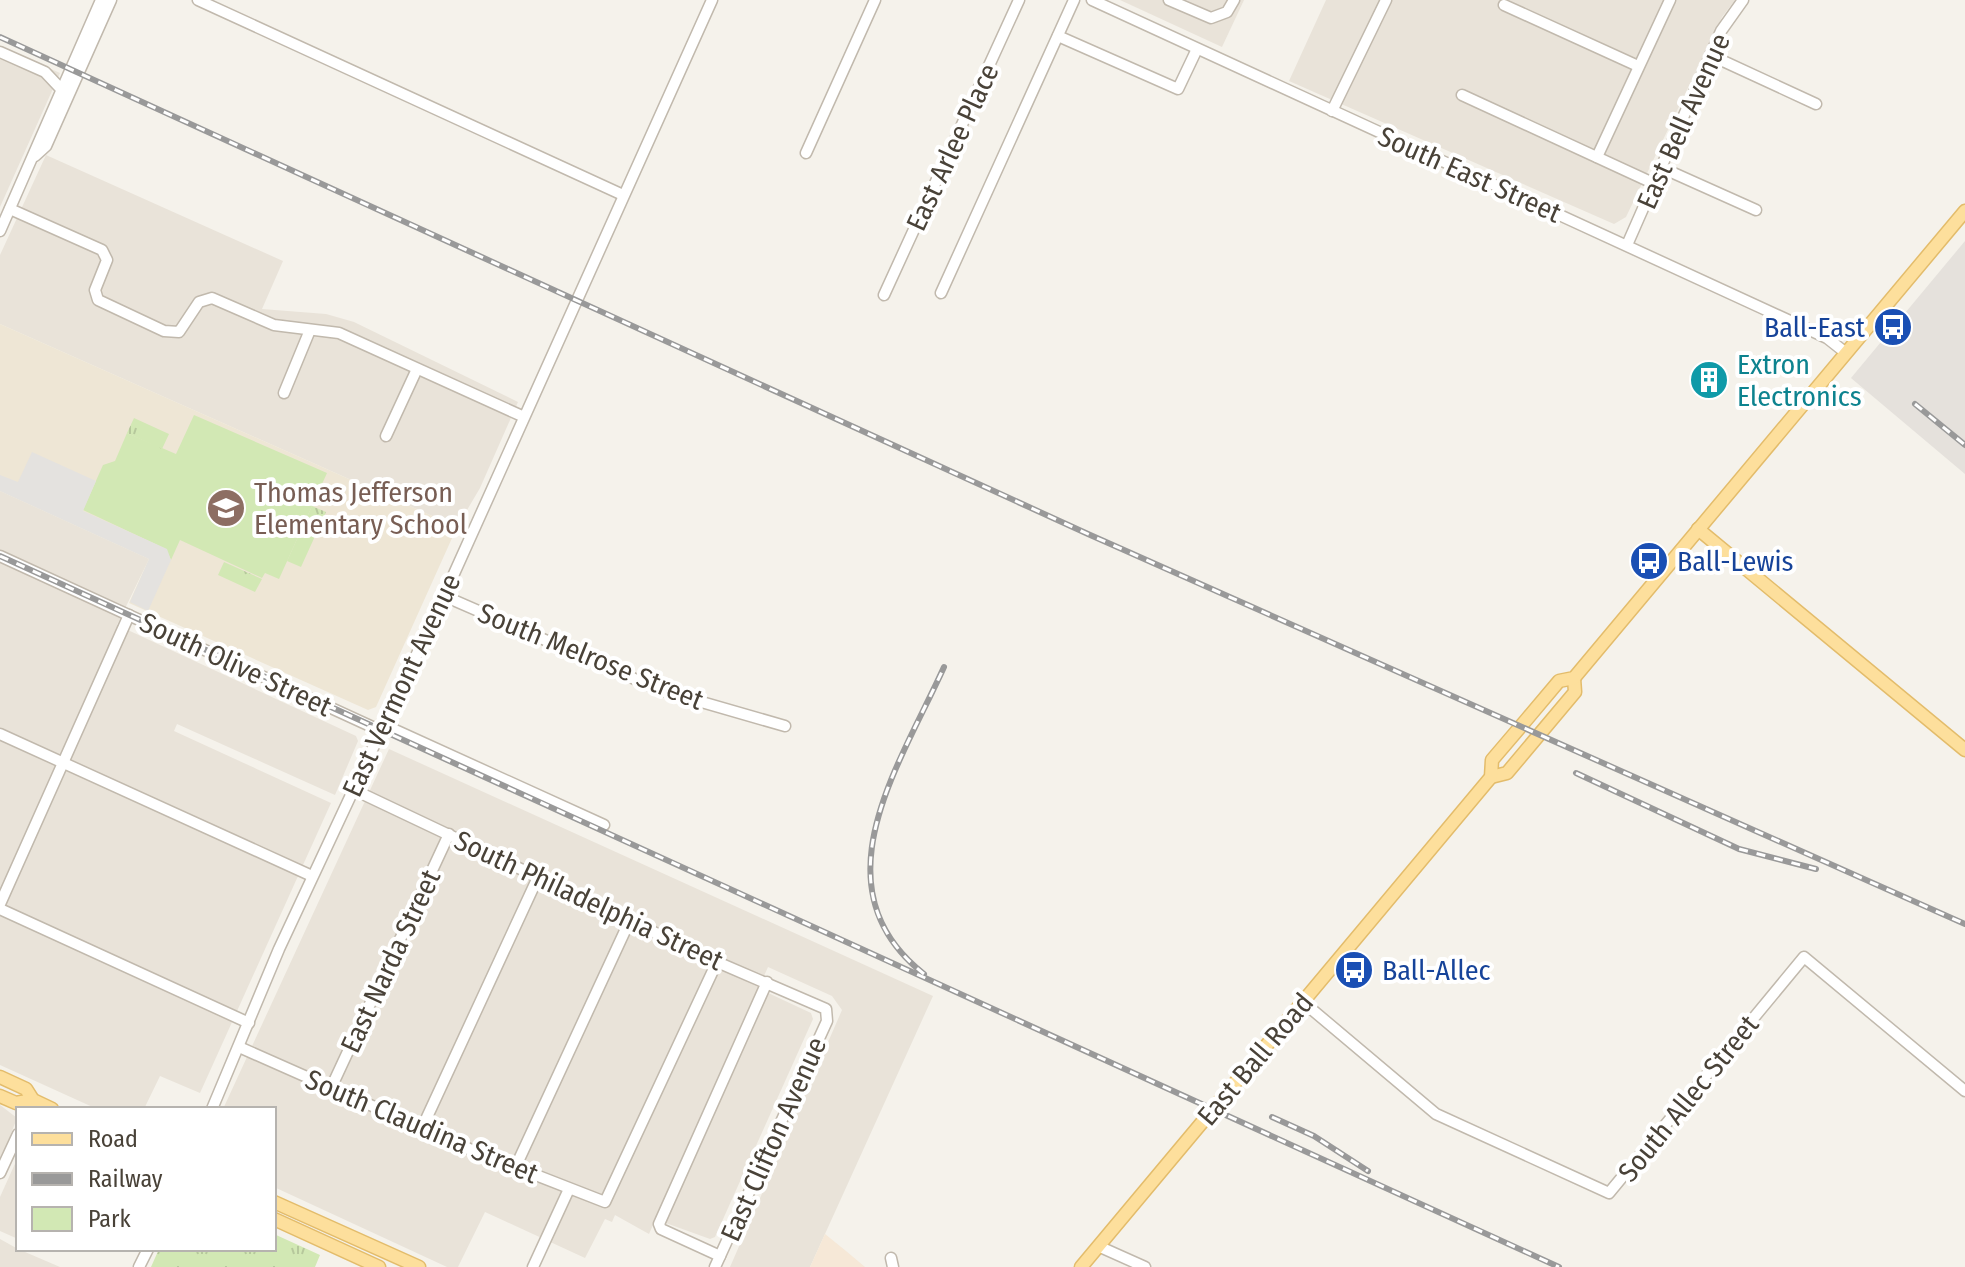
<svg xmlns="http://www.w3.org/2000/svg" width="1965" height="1267" viewBox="0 0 1965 1267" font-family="'Fira Sans Condensed',sans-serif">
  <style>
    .residential { fill: #e9e3d9 }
    .commercial { fill: #f6e8d7 }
    .industrial { fill: #e5e1dc }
    .education { fill: #eee6d5 }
    .green { fill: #d2e8b4 }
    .park { fill: url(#park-tufts) }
    .parking { fill: #e4e2df }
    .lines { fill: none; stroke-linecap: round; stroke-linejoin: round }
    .minor-casing { stroke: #c1b9ad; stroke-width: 13 }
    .major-casing { stroke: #e3bc6b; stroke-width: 15 }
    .minor { stroke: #fff; stroke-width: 10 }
    .major { stroke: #fddf9c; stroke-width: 12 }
    .rail-casing { stroke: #999; stroke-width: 6 }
    .rail { stroke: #fff; stroke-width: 3; stroke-dasharray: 9; stroke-linecap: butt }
    .labels { text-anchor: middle; stroke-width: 8; stroke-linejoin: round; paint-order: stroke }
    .street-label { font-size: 28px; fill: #494238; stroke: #fff }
    .transit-label { font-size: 28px; fill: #164399; stroke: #fff; text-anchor: start }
    .culture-label { font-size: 28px; fill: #0d838f; stroke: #fff; text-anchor: start }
    .education-label { font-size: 28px; fill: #785e54; stroke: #fff; text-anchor: start }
  </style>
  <defs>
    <pattern id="park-tufts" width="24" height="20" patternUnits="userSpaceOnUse" patternTransform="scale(2)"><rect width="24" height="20" fill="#d2e8b4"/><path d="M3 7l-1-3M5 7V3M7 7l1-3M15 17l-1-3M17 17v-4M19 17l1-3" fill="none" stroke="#b6c89c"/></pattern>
  </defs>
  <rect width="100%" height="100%" fill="#f5f2eb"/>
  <!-- residential -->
  <g class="residential">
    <polygon points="1120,0 1244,0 1222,47"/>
    <polygon points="1326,0 1735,0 1722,17 1626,217 1614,224 1289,81"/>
    <polygon points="0,46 60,73 0,207"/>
    <polygon points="46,155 283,261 262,309 326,314 354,322 518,402 480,488 457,527 0,324 0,255"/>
    <polygon points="0,491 149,559 117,625 356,736 358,741 335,795 177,724 174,731 331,803 200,1093 160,1076 144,1109 97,1109 0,1065"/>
    <polygon points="389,749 933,996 810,1267 730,1267 842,1010 832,996 768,967 649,1234 615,1215 612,1222 605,1219 585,1258 485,1212 458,1267 447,1267 274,1187 274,1109 223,1109"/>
    <polygon points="766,992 811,1013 813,1019 715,1237 710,1239 663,1222"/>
    <polygon points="0,1105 17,1118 0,1162"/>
    <polygon points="18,1157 18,1239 0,1231 0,1197"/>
    <polygon points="0,1239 18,1249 60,1267 0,1267"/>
  </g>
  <!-- commercial -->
  <polygon class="commercial" points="825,1234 846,1251 865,1267 810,1267"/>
  <!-- industrial -->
  <polygon class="industrial" points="1965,241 1965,474 1851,378"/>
  <!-- education -->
  <polygon class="education" points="0,324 457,527 376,707 368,710 129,603 149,559 0,491"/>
  <!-- green -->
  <polygon class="green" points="194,415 327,473 279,579 265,573 262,578 180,540 171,560 166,549 83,510 103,465 115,461 127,433 176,454"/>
  <!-- park -->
  <g class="park">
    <polygon points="134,418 169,434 162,449 127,433"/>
    <polygon points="312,506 326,512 301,567 287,561"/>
    <polygon points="224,562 262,579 255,592 218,575"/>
    <polygon points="274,1234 320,1255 315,1267 151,1267 159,1249 274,1249"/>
  </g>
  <!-- parking -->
  <polygon class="parking" points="32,452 96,481 83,511 167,549 171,560 148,611 130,602 149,559 0,491 0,475 18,482"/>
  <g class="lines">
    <defs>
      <g id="minor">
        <polyline points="198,0 623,195"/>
        <polyline points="1092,0 1827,338 1846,353"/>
        <polyline points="1169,0 1211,18 1227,12 1234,0"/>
        <polyline points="1504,5 1638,66"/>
        <polyline points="1058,36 1178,89 1197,49"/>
        <polyline points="0,52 45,72 61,89"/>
        <polyline points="1710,55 1816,104"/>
        <polyline points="1462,95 1655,184"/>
        <polyline points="1332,111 1386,0"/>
        <polyline points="806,153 875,0"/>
        <polyline points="35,156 46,146 111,0"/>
        <polyline points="1597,157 1670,0"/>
        <polyline points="1660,167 1756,210"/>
        <polyline points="10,209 102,250 107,260 95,290 98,300 164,331 179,332 199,302 212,298 274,325 339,333 522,416"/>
        <polyline points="0,231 101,0"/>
        <polyline points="1627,245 1721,31 1743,0"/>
        <polyline points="941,293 1074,0"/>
        <polyline points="884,295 1019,0"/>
        <polyline points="284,393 310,330"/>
        <polyline points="386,436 417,369"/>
        <polyline points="0,556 379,730 395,730 604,825"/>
        <polyline points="444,596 660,690 785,726"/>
        <polyline points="0,734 312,876"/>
        <polyline points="352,789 717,962 826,1009 827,1021 715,1267"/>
        <polyline points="0,904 129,615"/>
        <polyline points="0,909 249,1023"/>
        <polyline points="1303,1002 1436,1114 1609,1193 1804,957 1965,1091"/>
        <polyline points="239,1047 474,1151 605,1202 717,962"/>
        <polyline points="331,1088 449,834"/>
        <polyline points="212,1109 279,949 444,596 712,0"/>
        <polyline points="422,1128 539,875"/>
        <polyline points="516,1166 630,920"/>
        <polyline points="0,1173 18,1134"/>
        <polyline points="1098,1246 1145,1267"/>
        <polyline points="720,1256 661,1229 659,1224 767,982"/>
        <polyline points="891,1258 893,1267"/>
        <polyline points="139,1267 148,1249"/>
        <polyline points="533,1267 569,1189"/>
      </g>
      <g id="major">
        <polyline points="1698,529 1965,750"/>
        <polyline points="1491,777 1507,773 1575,692 1574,678"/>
        <polyline points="0,1077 26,1089 33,1100 52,1109"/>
        <polyline points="0,1096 16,1103 33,1100"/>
        <polyline points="274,1202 419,1267"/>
        <polyline points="274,1219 379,1267"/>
        <polyline points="1081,1267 1491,777 1492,760 1527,719 1559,681 1574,678 1965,211"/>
      </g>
    </defs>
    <!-- minor casing -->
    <use href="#minor" class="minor-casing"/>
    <!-- major casing -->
    <use href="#major" class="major-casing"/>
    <!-- minor -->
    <use href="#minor" class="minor"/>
    <!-- major -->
    <use href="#major" class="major"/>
    <defs>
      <g id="rail">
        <polyline points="0,37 1088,534 1965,924"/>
        <polyline points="1915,404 1965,445"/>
        <polyline points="0,556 1559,1267"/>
        <polyline points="1576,773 1739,849 1816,869"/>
        <path d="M924,974C814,887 900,765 944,667"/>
        <polyline points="1272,1117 1314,1136 1368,1171"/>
      </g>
    </defs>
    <!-- rail casing -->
    <use href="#rail" class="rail-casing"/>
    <!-- rail -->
    <use href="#rail" class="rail"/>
  </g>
  <!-- icons -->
  <defs>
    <symbol id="bus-disc" viewBox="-11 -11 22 22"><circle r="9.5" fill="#1a4fb4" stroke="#fff"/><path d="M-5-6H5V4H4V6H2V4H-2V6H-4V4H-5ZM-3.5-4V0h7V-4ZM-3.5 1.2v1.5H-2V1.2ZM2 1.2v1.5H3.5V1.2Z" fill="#fff"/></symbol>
    <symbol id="building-disc" viewBox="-11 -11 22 22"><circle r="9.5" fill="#0f9aa8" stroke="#fff"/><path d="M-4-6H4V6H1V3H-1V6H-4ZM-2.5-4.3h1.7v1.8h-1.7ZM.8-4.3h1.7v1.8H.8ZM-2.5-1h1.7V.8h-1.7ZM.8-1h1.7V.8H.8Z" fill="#fff"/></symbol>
    <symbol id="school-disc" viewBox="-11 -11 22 22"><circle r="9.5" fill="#8d6e63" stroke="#fff"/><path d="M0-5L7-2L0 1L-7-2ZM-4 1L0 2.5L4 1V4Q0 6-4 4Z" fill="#fff"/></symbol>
  </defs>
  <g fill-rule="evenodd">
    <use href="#bus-disc" x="1871" y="305" width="44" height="44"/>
    <use href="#building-disc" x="1687" y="358" width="44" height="44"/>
    <use href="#school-disc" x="204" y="486" width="44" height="44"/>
    <use href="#bus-disc" x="1627" y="539" width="44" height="44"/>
    <use href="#bus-disc" x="1332" y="948" width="44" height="44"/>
  </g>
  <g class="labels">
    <!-- street labels -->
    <g class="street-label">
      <text transform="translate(1683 121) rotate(-66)" y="10">East Bell Avenue</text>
      <text transform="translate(952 147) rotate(-65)" y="10">East Arlee Place</text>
      <text transform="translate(1470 174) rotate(24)" y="10">South East Street</text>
      <text transform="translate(591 656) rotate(22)" y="10">South Melrose Street</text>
      <text transform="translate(236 664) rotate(25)" y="10">South Olive Street</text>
      <text transform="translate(401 685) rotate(-65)" y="10">East Vermont Avenue</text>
      <text transform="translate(589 900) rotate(25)" y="10">South Philadelphia Street</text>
      <text transform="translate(390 961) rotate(-65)" y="10">East Narda Street</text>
      <text transform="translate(1255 1059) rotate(-50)" y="10">East Ball Road</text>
      <text transform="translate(1688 1098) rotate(-51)" y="10">South Allec Street</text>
      <text transform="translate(422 1126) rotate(23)" y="10">South Claudina Street</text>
      <text transform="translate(773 1139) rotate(-66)" y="10">East Clifton Avenue</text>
    </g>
    <!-- transit labels -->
    <g class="transit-label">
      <text x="1865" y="337" text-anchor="end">Ball-East</text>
      <text x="1677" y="571">Ball-Lewis</text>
      <text x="1382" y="980">Ball-Allec</text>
    </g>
    <!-- culture labels -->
    <g class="culture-label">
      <text x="1737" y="374">Extron<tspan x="1737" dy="32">Electronics</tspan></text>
    </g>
    <!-- education labels -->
    <g class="education-label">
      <text x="254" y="502">Thomas Jefferson<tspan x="254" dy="32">Elementary School</tspan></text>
    </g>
  </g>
  <!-- legend -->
  <rect x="16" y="1107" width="260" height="144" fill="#ffffff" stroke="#b6b3af" stroke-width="2"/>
  <rect x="32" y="1133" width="40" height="12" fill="#fddf9c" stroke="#b6b3af" stroke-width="2"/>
  <text x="88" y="1147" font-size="24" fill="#494238">Road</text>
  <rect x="32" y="1173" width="40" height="12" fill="#999999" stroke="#b6b3af" stroke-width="2"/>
  <text x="88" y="1187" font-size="24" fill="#494238">Railway</text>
  <rect x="32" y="1207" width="40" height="24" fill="#d2e8b4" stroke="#b6b3af" stroke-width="2"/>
  <text x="88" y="1227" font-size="24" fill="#494238">Park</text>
</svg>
